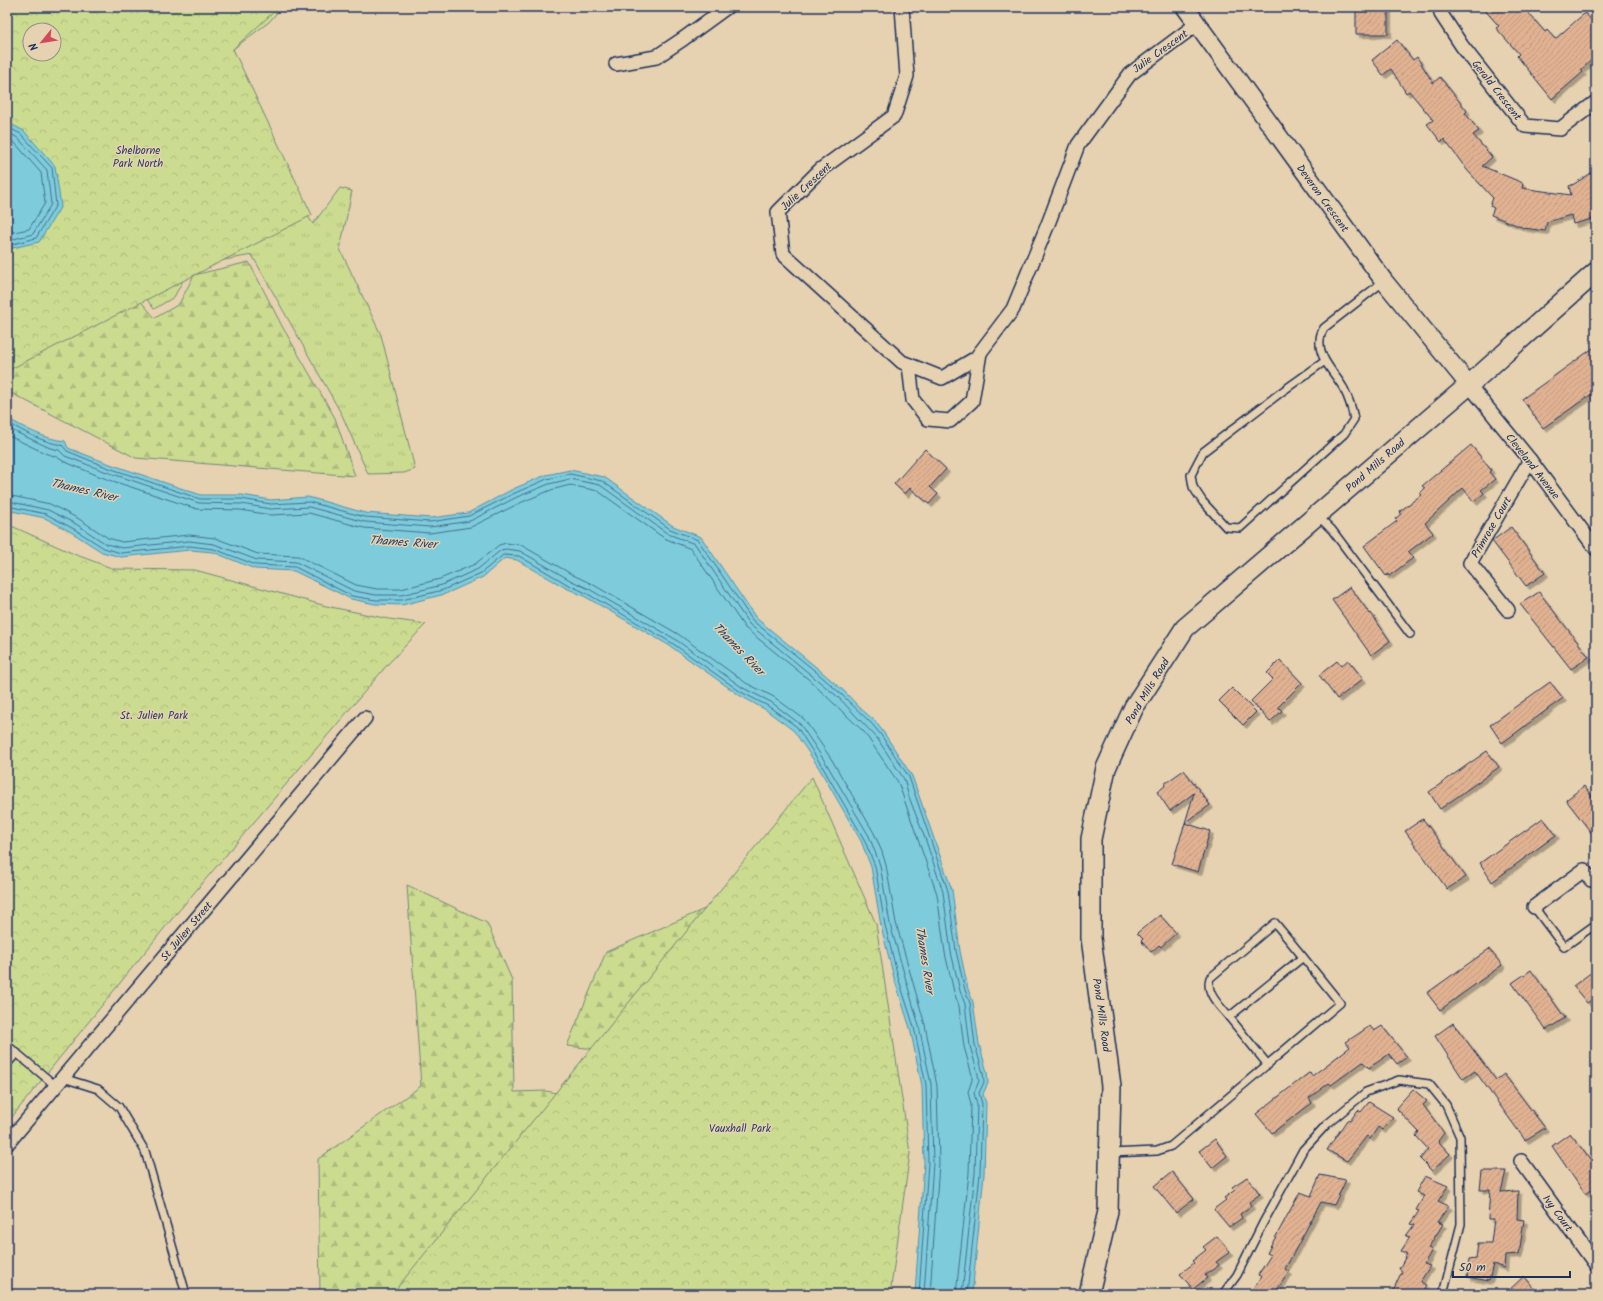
<svg xmlns="http://www.w3.org/2000/svg" width="1603" height="1301" viewBox="0 0 1603 1301" font-family="Kalam,sans-serif">
  <style>
    .grass { fill: url(#grass-tufts); stroke: #738677; fill-rule: evenodd }
    .forest { fill: url(#forest-firs); stroke: #738677 }
    .park { fill: url(#park-crowns); stroke: #738677; fill-rule: evenodd }
    .water { fill: #7eccdb; stroke: #568da9 }
    .lines { fill: none; stroke-linecap: round; stroke-linejoin: round }
    .shore { stroke: #436e90; stroke-width: 1 }
    .building { fill: url(#building-hatch); stroke: #1b2f5e; filter: url(#shadow) }
    .service-casing { stroke: #1b2f5e; stroke-width: 10 }
    .minor-casing { stroke: #1b2f5e; stroke-width: 16 }
    .tertiary-casing { stroke: #1b2f5e; stroke-width: 20 }
    .secondary-casing { stroke: #1b2f5e; stroke-width: 22 }
    .service { stroke: #e6d2b0; stroke-width: 7 }
    .minor { stroke: #e6d2b0; stroke-width: 13 }
    .tertiary { stroke: #e6d2b0; stroke-width: 17 }
    .secondary { stroke: #e6d2b0; stroke-width: 19 }
    .labels { text-anchor: middle; stroke-width: 3; stroke-linejoin: round; paint-order: stroke }
    .street-label { font-size: 11px; fill: #1b2f5e; stroke: #e6d2b0 }
    .park-label { font-size: 11px; fill: #2d4063; stroke: #e6d2b0 }
    .water-label { font-size: 12px; font-style: italic; fill: #253f6a; stroke: #e6d2b0 }
  </style>
  <defs>
    <pattern id="grass-tufts" width="24" height="20" patternUnits="userSpaceOnUse"><rect width="24" height="20" fill="#cbdc90"/><path d="M3 7l-1-3M5 7V3M7 7l1-3M15 17l-1-3M17 17v-4M19 17l1-3" fill="none" stroke="#aebd7f"/></pattern>
    <pattern id="forest-firs" width="22" height="20" patternUnits="userSpaceOnUse"><rect width="22" height="20" fill="#cbdc90"/><path d="M5 1l3.5 6h-7zM16 11l3.5 6h-7z" fill="#aebd7f"/></pattern>
    <pattern id="park-crowns" width="20" height="18" patternUnits="userSpaceOnUse"><rect width="20" height="18" fill="#cbdc90"/><path d="M2 6a3 3 0 1 1 6 0M12 15a3 3 0 1 1 6 0" fill="none" stroke="#aebd7f"/></pattern>
    <pattern id="building-hatch" width="6" height="6" patternUnits="userSpaceOnUse"><rect width="6" height="6" fill="#e1b292"/><path d="M-1 1l2-2M0 6l6-6M5 7l2-2" fill="none" stroke="#c09980"/></pattern>
    <filter id="shadow"><feDropShadow dx="3.5" dy="3.5" stdDeviation="0" flood-color="#0004"/></filter>
  </defs>
  <rect width="100%" height="100%" fill="#e6d2b0"/>
  <filter id="ink" filterUnits="userSpaceOnUse"><feTurbulence type="fractalNoise" baseFrequency=".025" numOctaves="2"/><feDisplacementMap in="SourceGraphic" scale="8" xChannelSelector="R" yChannelSelector="G"/><feConvolveMatrix kernelMatrix="1 2 1 2 8 2 1 2 1" color-interpolation-filters="sRGB"/></filter>
  <g filter="url(#ink)">
    <!-- grass -->
    <path class="grass" d="M7,7H282L269,22L233,49L292,191L313,224L340,188L352,191L340,249L381,335L415,469L404,473L368,474L342,415L252,255L191,266L174,297L154,309L140,290L53,255ZM30,30H54V54H30Z"/>
    <!-- forest -->
    <g class="forest">
      <polygon points="249,262 282,326 335,418 355,476 136,458 7,391 7,292 132,291 155,318 179,304 194,275"/>
      <polygon points="407,885 487,923 512,980 514,1092 546,1091 610,1103 636,1053 567,1046 606,952 723,901 820,1294 320,1294 318,1159 421,1086"/>
    </g>
    <!-- park -->
    <g class="park">
      <path d="M7,7H279L233,49L312,215L7,371ZM30,30H54V54H30Z"/>
      <polygon points="7,524 74,554 114,569 195,570 326,606 389,619 426,624 388,664 166,926 7,1123"/>
      <polygon points="812,777 876,924 910,1153 890,1294 392,1294"/>
    </g>
    <!-- water -->
    <g class="water">
      <polygon points="7,122 24,131 55,166 61,206 39,242 12,248 7,246"/>
      <path d="M7,418C25,428 44,439 65,441L68,448L107,463L201,495H242L271,500L308,497L365,513L431,518L468,513L513,489L546,475L570,470L604,477L673,526L701,537L756,618L816,667L844,691L859,707L875,721L884,733L912,776L952,890L960,951L968,989L973,1002L979,1044L987,1072L988,1083L983,1094L986,1103L984,1174L973,1285L971,1294H915L924,1163L922,1086L910,1028L894,978L881,926L871,867L861,841L819,768L794,731L766,710L739,695L670,646L584,596L566,588L517,560L505,558L483,577L445,594L402,605L375,604L351,599L294,571L255,569L213,552L190,550L121,557L102,552L71,532L45,518L7,510Z"/>
    </g>
    <g class="lines">
      <!-- shore -->
      <g class="shore">
        <polyline points="7,127 21,134 52,168 56,205 36,238 13,244 7,242"/>
        <polyline points="7,132 18,138 47,170 51,204 33,234 14,239 7,237"/>
        <polyline points="7,139 15,143 41,173 45,203 29,229 14,232 7,231"/>
        <path d="M7,422C24,432 42,442 62,445L67,451L106,467L200,499H241L271,504L309,502L365,517L430,522L469,516L515,493L547,479L570,474L602,481L670,529L698,540L753,621L814,670L841,694L872,724L881,735L909,777L948,891L956,951L965,990L970,1003L975,1045L983,1073L984,1082L979,1093L982,1104L980,1174L967,1294"/>
        <polyline points="7,428 50,448 59,450 65,456 104,471 199,503 241,504 271,509 309,507 365,522 430,527 470,521 517,497 549,484 570,479 600,485 668,534 695,544 749,624 838,697 877,738 904,779 909,797 926,841 943,892 951,952 960,991 965,1004 970,1046 978,1074 979,1081 974,1093 977,1104 975,1173 962,1294"/>
        <polyline points="7,435 47,454 55,456 63,461 101,477 197,509 240,510 271,515 309,513 364,528 430,533 471,527 520,503 551,490 570,485 598,491 664,538 691,549 745,628 807,678 864,732 898,782 937,894 945,953 954,992 959,1006 964,1047 972,1075 972,1080 968,1092 971,1105 969,1173 956,1294"/>
        <polyline points="7,495 50,504 79,519 108,538 122,542 189,535 215,538 258,554 298,556 356,585 377,589 401,589 440,579 475,564 499,545 506,543 521,545 573,575 592,584 678,634 746,683 774,697 804,719 832,760 874,833 882,852 886,865 896,923 925,1025 937,1086 939,1163 930,1294"/>
        <polyline points="7,501 48,510 76,524 106,544 122,548 189,541 214,544 257,560 296,562 354,591 376,595 401,595 442,585 478,569 501,550 506,549 520,551 570,580 589,589 675,639 743,688 771,702 800,724 826,763 869,836 880,865 890,924 919,1026 931,1084 933,1163 924,1294"/>
        <polyline points="7,506 46,514 74,529 104,548 121,553 190,546 214,549 256,565 295,567 352,596 376,600 402,600 443,590 481,573 503,555 519,556 567,584 586,593 672,643 741,692 768,706 797,727 822,766 864,839 875,866 885,925 898,977 914,1027 926,1085 928,1163 919,1294"/>
      </g>
    </g>
    <!-- building -->
    <g class="building">
      <polygon points="1482,7 1523,7 1545,32 1547,30 1555,39 1585,13 1596,25 1596,56 1581,70 1583,72 1552,99 1517,56 1519,54 1496,28 1499,26"/>
      <rect x="1356" y="9" width="32" height="25"/>
      <polygon points="1397,40 1413,60 1417,57 1433,83 1440,77 1467,111 1465,113 1479,131 1473,135 1492,157 1482,166 1523,183 1522,188 1571,195 1569,186 1574,184 1596,170 1596,218 1573,224 1571,215 1547,222 1545,231 1524,228 1491,215 1494,208 1490,206 1493,198 1467,170 1444,139 1441,142 1427,124 1433,120 1409,91 1406,93 1391,69 1383,75 1372,60"/>
      <polygon points="1596,346 1596,391 1543,428 1522,399"/>
      <polygon points="1471,445 1491,470 1489,472 1495,479 1481,490 1484,493 1474,502 1463,488 1425,523 1433,533 1408,552 1413,558 1389,576 1388,574 1386,576 1364,546 1397,521 1395,519 1401,514 1400,511 1421,495 1419,493 1425,488 1422,486"/>
      <polygon points="925,449 946,469 930,487 938,494 929,504 910,488 905,494 894,484"/>
      <polygon points="1511,527 1545,573 1526,586 1492,541"/>
      <polygon points="1350,587 1370,614 1371,613 1390,641 1371,655 1332,600"/>
      <polygon points="1539,592 1589,657 1571,669 1520,604"/>
      <polygon points="1280,660 1302,683 1278,707 1282,711 1270,722 1251,701 1273,679 1267,673"/>
      <polygon points="1348,660 1363,679 1337,699 1319,675 1337,661 1341,666"/>
      <polygon points="1550,682 1563,698 1502,743 1490,725"/>
      <polygon points="1232,688 1256,712 1243,725 1219,701"/>
      <polygon points="1487,751 1499,767 1440,809 1429,792"/>
      <polygon points="1184,770 1210,805 1185,823 1194,793 1170,811 1157,792 1165,786 1164,784"/>
      <polygon points="1584,786 1596,802 1596,839 1566,800"/>
      <polygon points="1543,818 1556,835 1492,882 1480,863"/>
      <polygon points="1423,819 1466,877 1447,889 1405,831"/>
      <polygon points="1185,823 1210,831 1198,872 1172,864"/>
      <polygon points="1160,915 1176,933 1161,947 1159,945 1151,952 1141,941 1143,939 1137,933"/>
      <polygon points="1489,949 1502,965 1440,1010 1427,993"/>
      <polygon points="1596,969 1596,996 1587,1003 1573,986"/>
      <polygon points="1531,970 1565,1018 1546,1030 1512,983"/>
      <polygon points="1453,1023 1496,1080 1504,1074 1545,1128 1525,1140 1475,1071 1463,1079 1435,1036"/>
      <polygon points="1370,1026 1374,1031 1382,1026 1407,1057 1397,1064 1389,1054 1369,1068 1363,1062 1331,1085 1329,1083 1309,1098 1312,1103 1272,1133 1256,1114 1310,1072 1312,1076 1350,1047 1346,1042"/>
      <polygon points="1413,1089 1427,1101 1423,1105 1444,1133 1438,1141 1450,1154 1432,1171 1420,1159 1428,1149 1416,1136 1419,1132 1396,1108"/>
      <polygon points="1369,1102 1393,1117 1382,1130 1378,1127 1370,1139 1367,1136 1347,1161 1327,1150 1347,1120 1350,1121 1358,1110 1361,1112"/>
      <polygon points="1570,1133 1596,1168 1596,1187 1585,1194 1552,1146"/>
      <polygon points="1215,1139 1227,1156 1212,1168 1199,1151"/>
      <polygon points="1482,1171 1506,1171 1501,1192 1518,1191 1517,1219 1524,1220 1519,1254 1505,1255 1504,1268 1493,1264 1489,1281 1467,1277 1469,1260 1476,1259 1478,1243 1491,1243 1494,1219 1488,1219 1490,1190 1480,1190"/>
      <polygon points="1172,1172 1194,1199 1176,1213 1154,1186"/>
      <polygon points="1320,1175 1346,1180 1334,1205 1321,1202 1285,1269 1289,1272 1274,1294 1248,1294 1262,1277 1258,1275 1271,1255 1267,1253 1300,1192 1311,1196"/>
      <polygon points="1425,1176 1448,1186 1438,1201 1449,1206 1437,1222 1443,1224 1428,1248 1432,1250 1424,1264 1430,1266 1420,1282 1426,1285 1421,1294 1391,1294 1396,1287 1395,1286 1402,1271 1399,1269 1407,1254 1401,1251 1410,1237 1406,1236 1414,1225 1410,1224 1419,1211 1416,1210 1424,1196 1416,1192"/>
      <polygon points="1247,1177 1260,1194 1249,1202 1251,1206 1240,1214 1242,1218 1229,1227 1214,1209 1226,1200 1224,1198 1235,1190 1232,1187"/>
      <polygon points="1217,1236 1230,1252 1216,1262 1219,1265 1205,1275 1207,1278 1193,1289 1180,1274 1194,1263 1192,1261 1206,1250 1203,1247"/>
      <polygon points="1524,1276 1539,1294 1505,1294"/>
    </g>
    <g class="lines">
      <defs>
        <g id="service">
          <path d="M1325,361L1280,393L1203,452L1191,475L1193,487L1203,502L1226,527L1240,528L1344,434L1354,419C1352,408 1349,399 1344,389C1336,374 1318,359 1320,340C1320,336 1322,331 1324,328L1384,281"/>
          <polyline points="1318,516 1332,530 1410,634"/>
          <polyline points="1534,907 1564,947 1596,924"/>
          <path d="M1229,1017C1220,1006 1205,993 1210,978L1275,923L1303,957"/>
          <polyline points="7,1045 56,1086"/>
          <polyline points="7,1064 17,1053"/>
          <polyline points="63,1078 98,1089 119,1107 145,1151 186,1294"/>
          <polyline points="7,1125 16,1133"/>
          <polyline points="1110,1153 1157,1151 1171,1146 1340,1003 1303,957 1229,1017 1268,1065"/>
          <polyline points="1223,1294 1237,1275 1263,1223 1303,1150 1326,1125 1366,1092 1399,1080 1429,1084 1446,1105 1460,1137 1461,1224 1443,1294"/>
        </g>
        <g id="minor">
          <polyline points="902,7 907,76 894,116 820,170 778,212 783,254 902,362 942,378 976,358 1013,309 1048,224 1078,145 1130,74 1197,24"/>
          <polyline points="1443,7 1441,14 1462,46 1525,126 1560,129 1596,102"/>
          <polyline points="616,64 656,57 683,39 727,7"/>
          <polyline points="909,365 913,400 928,419 950,421 972,401 980,353"/>
          <polyline points="1469,385 1530,460 1596,549"/>
          <polyline points="1508,610 1470,563 1530,460"/>
          <polyline points="1534,907 1584,870 1591,880 1596,877"/>
          <polyline points="7,1144 365,718"/>
          <polyline points="1521,1161 1596,1265"/>
        </g>
        <polyline id="tertiary" points="1185,7 1384,281 1469,385"/>
        <polyline id="secondary" points="1089,1294 1108,1211 1111,1086 1091,938 1091,839 1106,768 1134,707 1185,628 1469,385 1596,272"/>
      </defs>
      <!-- service casing -->
      <use href="#service" class="service-casing"/>
      <!-- minor casing -->
      <use href="#minor" class="minor-casing"/>
      <!-- tertiary casing -->
      <use href="#tertiary" class="tertiary-casing"/>
      <!-- secondary casing -->
      <use href="#secondary" class="secondary-casing"/>
      <!-- service -->
      <use href="#service" class="service"/>
      <!-- minor -->
      <use href="#minor" class="minor"/>
      <!-- tertiary -->
      <use href="#tertiary" class="tertiary"/>
      <!-- secondary -->
      <use href="#secondary" class="secondary"/>
    </g>
  </g>
  <g class="labels">
    <!-- street labels -->
    <g class="street-label">
      <text transform="translate(1160 51) rotate(-36)" y="4">Julie Crescent</text>
      <text transform="translate(1497 90) rotate(52)" y="4">Gerald Crescent</text>
      <text transform="translate(806 186) rotate(-43)" y="4">Julie Crescent</text>
      <text transform="translate(1323 198) rotate(54)" y="4">Deveron Crescent</text>
      <text transform="translate(1375 465) rotate(-41)" y="4">Pond Mills Road</text>
      <text transform="translate(1533 466) rotate(52)" y="4">Cleveland Avenue</text>
      <text transform="translate(1491 527) rotate(-60)" y="4">Primrose Court</text>
      <text transform="translate(1147 691) rotate(-59)" y="4">Pond Mills Road</text>
      <text transform="translate(186 931) rotate(-50)" y="4">St Julien Street</text>
      <text transform="translate(1102 1015) rotate(82)" y="4">Pond Mills Road</text>
      <text transform="translate(1558 1213) rotate(54)" y="4">Ivy Court</text>
    </g>
    <!-- park labels -->
    <g class="park-label">
      <text x="138" y="154">Shelborne<tspan x="138" dy="13">Park North</tspan></text>
      <text x="154" y="719">St. Julien Park</text>
      <text x="740" y="1132">Vauxhall Park</text>
    </g>
    <!-- water labels -->
    <g class="water-label">
      <text transform="translate(84 490) rotate(13)" y="4">Thames River</text>
      <text transform="translate(403 542) rotate(4)" y="4">Thames River</text>
      <text transform="translate(739 649) rotate(46)" y="4">Thames River</text>
      <text transform="translate(925 960) rotate(81)" y="4">Thames River</text>
    </g>
  </g>
  <!-- margin -->
  <rect width="1603" height="1301" fill="none" stroke="#e6d2b0" stroke-width="24"/>
  <rect x="12" y="12" width="1579" height="1277" fill="none" stroke="#1b2f5e" stroke-width="1.5" filter="url(#ink)"/>
  <!-- north arrow -->
  <g transform="translate(42 42) rotate(240)"><circle r="19" fill="#e6d2b0" stroke="#95918f"/>
  <path d="M0-3L7 15L0 10L-7 15Z" fill="#d1495b"/>
  <text y="-6" font-size="11" font-weight="bold" text-anchor="middle" fill="#1b2f5e">N</text>
  </g>
  <!-- scale -->
  <path d="M1453 1271v6h117v-6" fill="none" stroke="#1b2f5e" stroke-width="2"/>
  <text x="1459" y="1271" font-size="12" fill="#1b2f5e" stroke="#e6d2b0" stroke-width="3" paint-order="stroke">50 m</text>
</svg>
